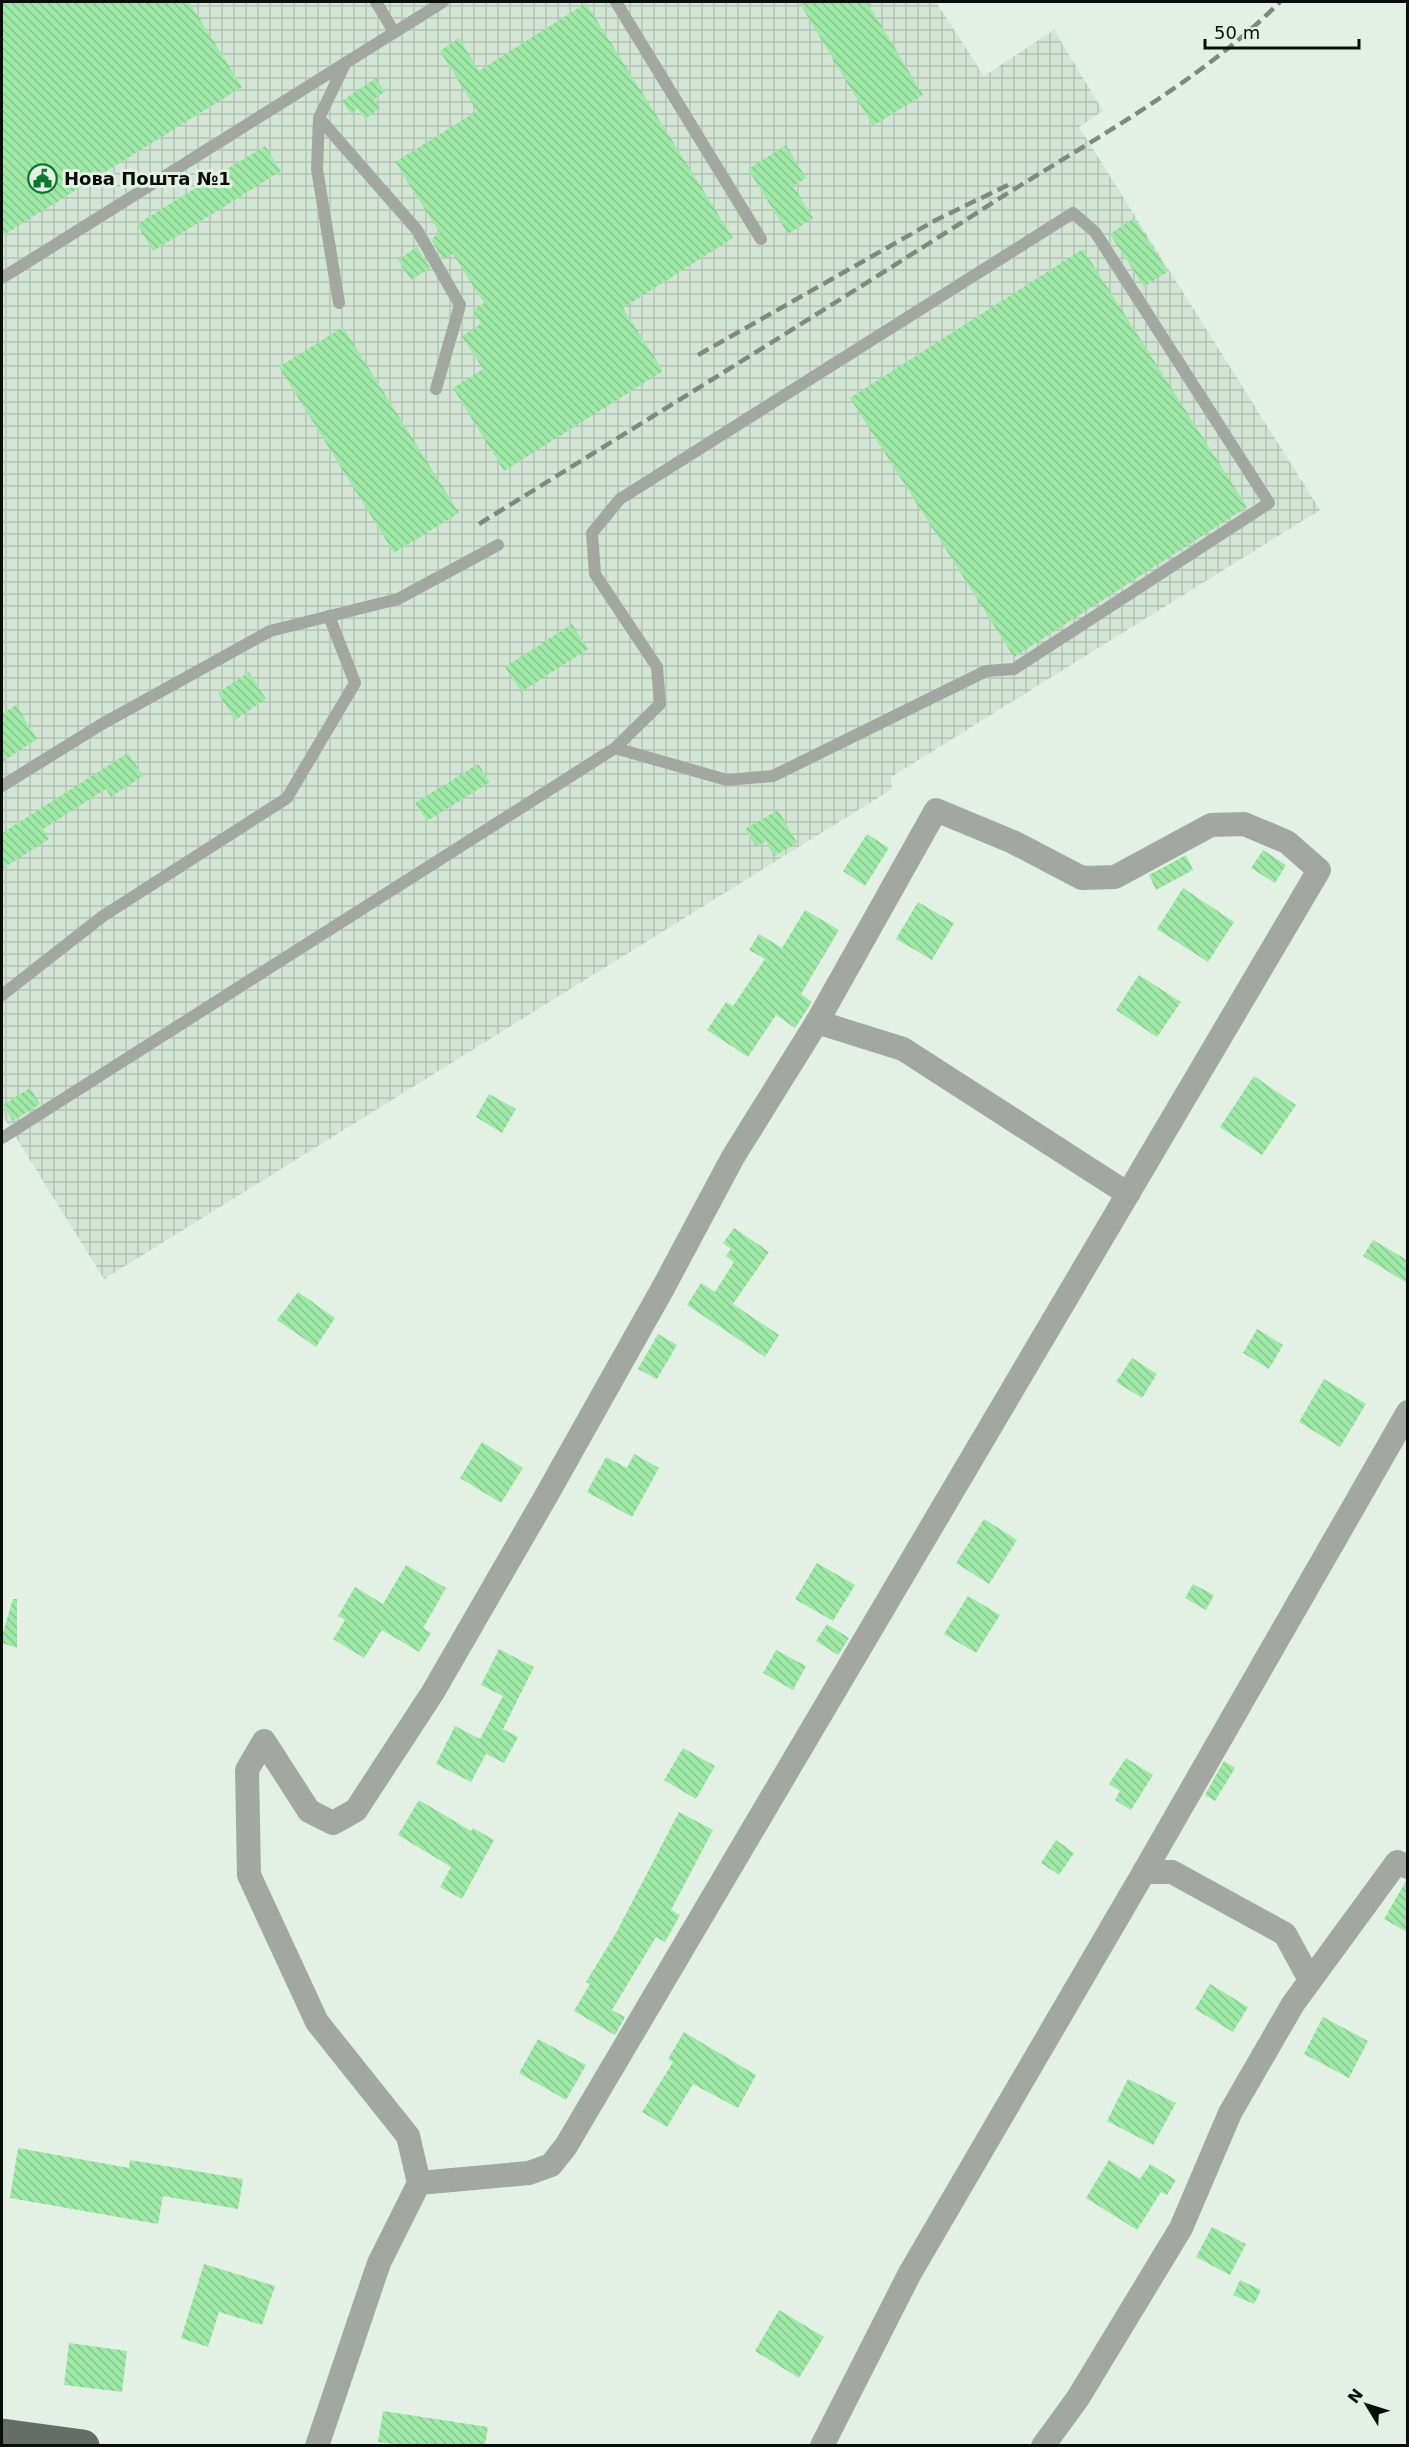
<svg xmlns="http://www.w3.org/2000/svg" width="1409" height="2447" viewBox="0 0 1409 2447" font-family="'DejaVu Sans',sans-serif">
  <style>
    .industrial { fill: url(#industrial-grid) }
    .building { fill: url(#building-back-hatch) }
    .lines { fill: none; stroke-linecap: round; stroke-linejoin: round }
    .service { stroke: #a2a7a2; stroke-width: 12 }
    .minor { stroke: #a2a7a2; stroke-width: 24 }
    .primary { stroke: #656e66; stroke-width: 33 }
    .rail { stroke: #808981; stroke-width: 4.5; stroke-dasharray: 12 6; stroke-linecap: butt }
    .labels { text-anchor: middle; stroke-width: 6; stroke-linejoin: round; paint-order: stroke }
    .poi-label { font-size: 18px; font-weight: bold; fill: #0a0e0b; stroke: #e3f0e4; text-anchor: start }
  </style>
  <defs>
    <pattern id="industrial-grid" width="8" height="8" patternUnits="userSpaceOnUse" patternTransform="scale(1.5)"><rect width="8" height="8" fill="#d3e5d4"/><path d="M0 4h8M4 0v8" fill="none" stroke="#b4c3b5"/></pattern>
    <pattern id="building-back-hatch" width="6" height="6" patternUnits="userSpaceOnUse" patternTransform="scale(1.5)"><rect width="6" height="6" fill="#9ee9a7"/><path d="M-1 5l2 2M0 0l6 6M5-1l2 2" fill="none" stroke="#87c78e"/></pattern>
  </defs>
  <rect width="100%" height="100%" fill="#e3f0e4"/>
  <!-- industrial -->
  <polygon class="industrial" points="2,2 936,2 984,76 1054,30 1103,111 1079,127 1320,510 891,777 892,789 104,1279 2,1115"/>
  <!-- building -->
  <g class="building">
    <polygon points="2,2 189,2 242,87 2,236"/>
    <polygon points="799,2 867,2 923,95 873,126"/>
    <polygon points="586,3 733,238 623,308 663,371 504,471 453,388 483,369 462,336 481,324 473,310 484,303 453,254 444,260 431,239 440,233 395,162 477,111 440,51 459,38 479,71"/>
    <polygon points="376,78 385,92 374,99 380,108 365,119 358,109 351,114 342,101"/>
    <polygon points="786,145 806,178 793,186 813,218 788,234 748,169"/>
    <polygon points="265,146 281,171 153,251 137,224"/>
    <polygon points="1134,218 1168,271 1144,287 1110,234"/>
    <polygon points="417,247 430,268 411,280 398,260"/>
    <polygon points="1083,249 1247,507 1014,657 850,398"/>
    <polygon points="343,327 459,513 394,553 279,367"/>
    <polygon points="572,624 588,649 521,692 505,667"/>
    <polygon points="249,672 266,699 235,720 218,693"/>
    <polygon points="16,705 37,739 2,762 2,714"/>
    <polygon points="128,753 143,776 111,797 106,789 43,829 49,839 2,869 2,833"/>
    <polygon points="478,764 490,782 427,821 415,803"/>
    <polygon points="778,810 797,843 774,856 766,841 756,847 745,829"/>
    <polygon points="867,834 889,848 865,886 843,871"/>
    <polygon points="1263,850 1286,865 1275,883 1251,868"/>
    <polygon points="1186,855 1193,870 1156,890 1149,875"/>
    <polygon points="1183,888 1234,922 1208,962 1157,929"/>
    <polygon points="918,902 954,923 932,960 896,939"/>
    <polygon points="805,910 839,930 801,994 812,1002 795,1028 776,1015 748,1057 707,1030 726,1002 733,1006 765,959 749,950 759,934 782,948"/>
    <polygon points="1139,975 1181,1002 1157,1037 1116,1010"/>
    <polygon points="1254,1076 1296,1105 1262,1155 1220,1127"/>
    <polygon points="30,1088 40,1104 13,1121 3,1105"/>
    <polygon points="489,1094 516,1109 502,1133 476,1117"/>
    <polygon points="734,1228 769,1252 733,1304 779,1335 765,1357 687,1305 701,1283 715,1292 734,1262 726,1256 731,1249 723,1243"/>
    <polygon points="1373,1240 1407,1260 1407,1283 1363,1256"/>
    <polygon points="298,1292 335,1318 316,1347 277,1320"/>
    <polygon points="1257,1329 1283,1345 1269,1369 1243,1353"/>
    <polygon points="658,1334 677,1345 657,1379 638,1369"/>
    <polygon points="1132,1358 1157,1374 1142,1398 1116,1382"/>
    <polygon points="1324,1379 1366,1404 1340,1447 1299,1422"/>
    <polygon points="482,1442 523,1468 501,1503 460,1478"/>
    <polygon points="634,1454 659,1468 632,1517 587,1492 606,1457 627,1468"/>
    <polygon points="984,1519 1017,1540 989,1584 956,1563"/>
    <polygon points="817,1563 855,1585 833,1621 795,1599"/>
    <polygon points="406,1565 446,1588 423,1628 431,1633 419,1652 382,1630 364,1658 333,1639 345,1620 338,1616 355,1587 383,1604"/>
    <polygon points="1193,1584 1214,1595 1206,1610 1185,1598"/>
    <polygon points="968,1596 1000,1615 976,1653 944,1634"/>
    <polygon points="13,1599 17,1599 17,1648 2,1643 2,1636"/>
    <polygon points="827,1624 849,1638 838,1655 816,1641"/>
    <polygon points="499,1649 534,1667 503,1729 518,1737 504,1763 486,1754 471,1782 436,1764 455,1726 480,1739 503,1696 481,1685"/>
    <polygon points="776,1650 806,1666 793,1690 763,1673"/>
    <polygon points="683,1748 715,1766 696,1799 664,1780"/>
    <polygon points="1126,1758 1153,1775 1131,1810 1115,1800 1120,1791 1109,1784"/>
    <polygon points="1224,1761 1235,1768 1215,1801 1205,1795"/>
    <polygon points="419,1800 471,1831 473,1828 494,1840 462,1899 440,1887 451,1867 398,1835"/>
    <polygon points="679,1812 713,1830 671,1910 680,1915 665,1942 656,1937 612,2010 625,2017 615,2035 574,2011 590,1984 586,1982 616,1933"/>
    <polygon points="1056,1840 1074,1853 1059,1875 1041,1863"/>
    <polygon points="1406,1881 1407,1881 1407,1932 1384,1919"/>
    <polygon points="1210,1984 1248,2007 1233,2032 1195,2009"/>
    <polygon points="1323,2017 1368,2041 1349,2078 1304,2054"/>
    <polygon points="684,2032 756,2075 738,2108 693,2084 667,2127 642,2112 673,2062 668,2059"/>
    <polygon points="538,2039 586,2065 566,2100 519,2073"/>
    <polygon points="1128,2079 1176,2103 1153,2145 1107,2121"/>
    <polygon points="18,2148 129,2168 130,2160 243,2179 238,2209 163,2196 158,2224 10,2198"/>
    <polygon points="1109,2160 1140,2179 1150,2164 1176,2180 1167,2195 1161,2192 1137,2230 1086,2198"/>
    <polygon points="1212,2227 1246,2244 1230,2275 1196,2257"/>
    <polygon points="204,2264 275,2286 262,2325 219,2312 208,2347 181,2338"/>
    <polygon points="1240,2280 1261,2290 1254,2304 1233,2295"/>
    <polygon points="779,2310 824,2337 799,2378 755,2351"/>
    <polygon points="69,2343 127,2351 122,2392 64,2385"/>
    <polygon points="383,2411 488,2427 485,2445 403,2445 378,2442"/>
  </g>
  <g class="lines">
    <!-- service -->
    <g class="service">
      <polyline points="376,2 394,32"/>
      <polyline points="616,2 761,239"/>
      <polyline points="319,118 417,230 460,305 436,389"/>
      <polyline points="2,278 443,2"/>
      <polyline points="339,303 317,169 319,118 345,64"/>
      <polyline points="2,786 102,724 270,631 398,599 498,545"/>
      <polyline points="2,995 103,916 287,798 355,683 329,616"/>
      <polyline points="2,1138 615,748 660,704 657,667 595,574 592,533 620,499 1073,213 1095,232 1269,503 1014,669 986,671 773,776 727,780 615,748"/>
    </g>
    <!-- minor -->
    <g class="minor">
      <polyline points="817,1022 903,1049 1128,1194"/>
      <polyline points="1144,1872 1172,1872 1285,1934 1310,1980"/>
      <polyline points="317,2446 379,2263 419,2183 529,2173 551,2165 566,2146 1319,870 1287,842 1244,824 1211,825 1115,877 1082,878 1013,842 936,810 817,1022 733,1157 663,1288 545,1498 433,1692 356,1810 333,1823 309,1811 264,1741 247,1770 249,1875 317,2022 408,2136 419,2183"/>
      <polyline points="822,2446 910,2273 1144,1872 1408,1412"/>
      <polyline points="1043,2446 1078,2398 1181,2228 1230,2113 1293,2004 1397,1862 1408,1867"/>
    </g>
    <!-- primary -->
    <polyline class="primary" points="2,2435 83,2446"/>
    <!-- rail -->
    <g class="rail">
      <polyline points="698,355 936,220 1008,185"/>
      <path d="M479,524C652,417 825,310 997,200C1092,140 1200,82 1280,2"/>
    </g>
  </g>
  <!-- icons -->
  <defs>
    <symbol id="civic-ring" viewBox="-11 -11 22 22"><circle r="9.5" fill="#e3f0e4" stroke="#0b792d" stroke-width="1.5"/><path d="M-.6-6.5H3V-4.5H.6V-3L4-1V1h2V6H-6V1h2V-1L-.6-3ZM-1.2 2.5V6h2.4V2.5Z" fill="#0b792d"/></symbol>
  </defs>
  <g fill-rule="evenodd">
    <use href="#civic-ring" x="26" y="162" width="33" height="33"/>
  </g>
  <g class="labels">
    <!-- poi labels -->
    <g class="poi-label">
      <text x="64" y="185">Нова Пошта №1</text>
    </g>
  </g>
  <!-- border -->
  <rect width="1409" height="2447" fill="none" stroke="#0a0e0b" stroke-width="6"/>
  <!-- north arrow -->
  <g transform="translate(1367 2405) rotate(308)" stroke="#e3f0e4" stroke-width="4.5" paint-order="stroke">
  <path d="M0-4.5L10 22L0 15L-10 22Z" fill="#0a0e0b"/>
  <text y="-9" font-size="16" font-weight="bold" text-anchor="middle" fill="#0a0e0b">N</text>
  </g>
  <!-- scale -->
  <path d="M1205 39v9h154v-9" fill="none" stroke="#0a0e0b" stroke-width="3"/>
  <text x="1214" y="39" font-size="18" fill="#0a0e0b" stroke="#e3f0e4" stroke-width="4.5" paint-order="stroke">50 m</text>
</svg>
